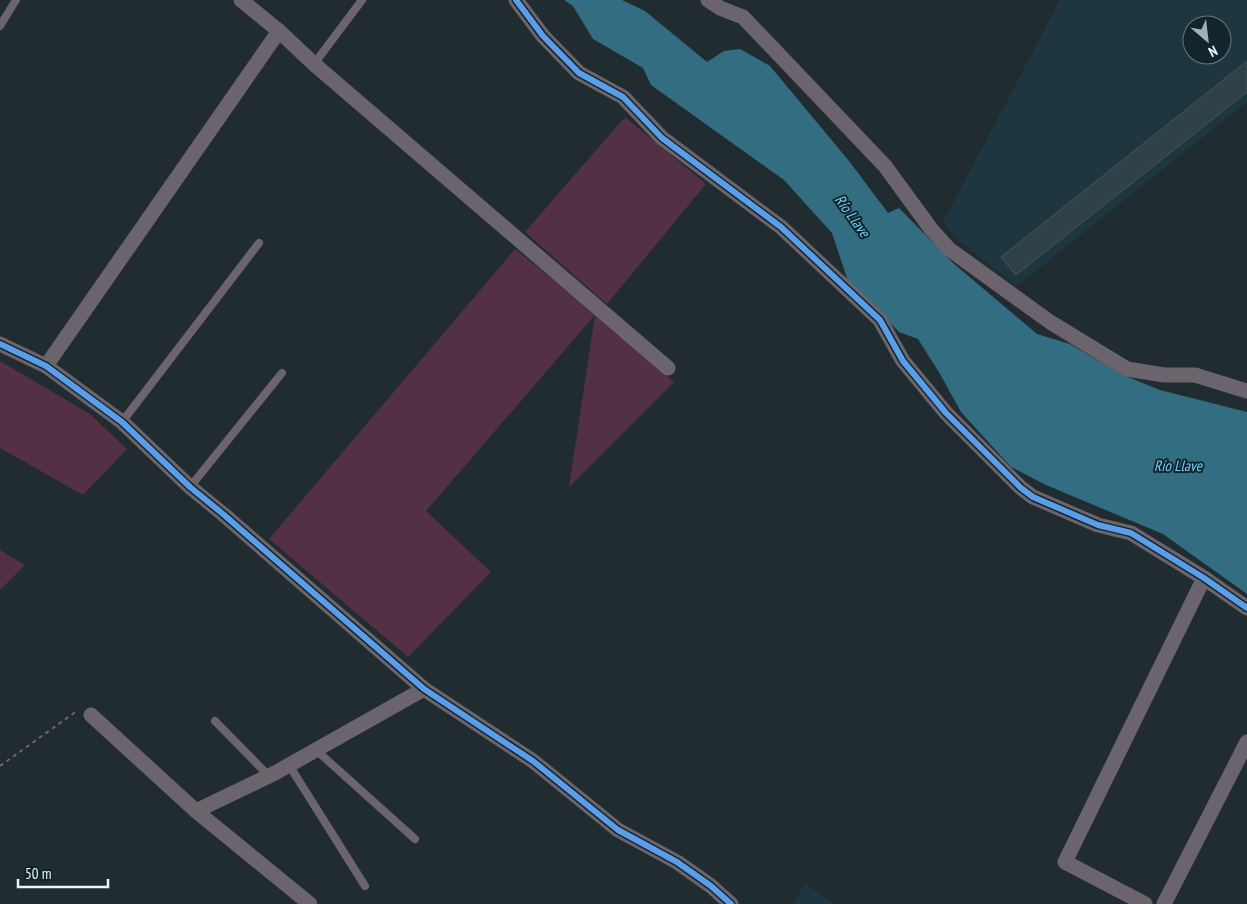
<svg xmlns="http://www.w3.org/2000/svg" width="1247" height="904" viewBox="0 0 1247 904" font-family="'PT Sans Narrow',sans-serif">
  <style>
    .built { fill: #1d3640; fill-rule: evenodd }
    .green { fill: #533044 }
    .water { fill: #336d82 }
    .building { fill: #2f4247; stroke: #495255 }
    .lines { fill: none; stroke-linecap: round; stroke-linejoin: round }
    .path { stroke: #68676c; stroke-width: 2; stroke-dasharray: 4 4; stroke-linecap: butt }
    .lane { stroke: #6c646c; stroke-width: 8 }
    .street { stroke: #6c646c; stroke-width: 15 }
    .cycleway-casing { stroke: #12252c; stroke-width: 9 }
    .cycleway { stroke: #5a9eea; stroke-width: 6 }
    .labels { text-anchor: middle; stroke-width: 4; stroke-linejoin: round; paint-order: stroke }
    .water-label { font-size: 15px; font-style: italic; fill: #72d2f5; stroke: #12252c }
  </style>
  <rect width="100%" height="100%" fill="#212c30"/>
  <!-- built -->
  <g class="built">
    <path d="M1060,0H1247V102L1017,286L955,237L943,222ZM1192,25H1222V55H1192Z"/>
    <polygon points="805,883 834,904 793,904"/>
  </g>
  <!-- green -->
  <g class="green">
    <polygon points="625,117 706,184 607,304 525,232"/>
    <polygon points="515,249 596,314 674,382 569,487 595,315 426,511 491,572 408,657 269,539"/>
    <polygon points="0,361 90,414 127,449 83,495 0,448"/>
    <polygon points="0,550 25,565 0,590"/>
  </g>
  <!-- water -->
  <polygon class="water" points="564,0 622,0 645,11 707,62 724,51 740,49 770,66 849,161 888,213 899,208 953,263 1037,334 1070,344 1123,375 1160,390 1247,412 1247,594 1163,534 1046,485 1011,467 961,412 940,374 918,339 899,332 848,281 832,233 784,180 651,85 643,68 593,39 573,6"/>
  <!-- building -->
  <polygon class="building" points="1247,61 1247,92 1016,275 1001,257"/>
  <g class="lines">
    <!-- path -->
    <polyline class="path" points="0,766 74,713 78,714"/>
    <!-- lane -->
    <g class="lane">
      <polyline points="0,26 16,0"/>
      <polyline points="314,64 362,0"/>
      <polyline points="122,422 259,243"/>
      <polyline points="190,487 282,373"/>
      <polyline points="215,721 269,776"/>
      <polyline points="316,750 415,839"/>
      <polyline points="289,765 365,886"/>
    </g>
    <!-- street -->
    <g class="street">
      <polyline points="241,0 279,31 314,64 668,368"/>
      <polyline points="516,0 543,36 579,73 623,97 662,138 781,227 880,320 903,361 946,413 1021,488 1033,497 1098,525 1131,533 1204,578 1247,608"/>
      <polyline points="708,0 720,8 743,17 885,166 931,229 949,249 1050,322 1127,369 1164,375 1195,375 1247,391"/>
      <polyline points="0,344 46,366 122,422 190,487 223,514 424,689 533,761 618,830 677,862 711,886 731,904"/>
      <polyline points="46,366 279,31"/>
      <polyline points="91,715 196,811 310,904"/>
      <polyline points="196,811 275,773 424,689"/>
      <polyline points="1145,904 1065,862 1204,578"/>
      <polyline points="1164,904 1247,742"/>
    </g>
    <defs>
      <g id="cycleway">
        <polyline points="516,0 543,36 579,73 623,97 662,138 781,227 880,320 903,361 946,413 1021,488 1033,497 1098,525 1131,533 1204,578 1247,608"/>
        <polyline points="0,344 46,366 122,422 190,487 223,514 424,689 533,761 618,830 677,862 711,886 731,904"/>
      </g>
    </defs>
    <!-- cycleway casing -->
    <use href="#cycleway" class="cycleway-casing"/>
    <!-- cycleway -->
    <use href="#cycleway" class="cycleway"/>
  </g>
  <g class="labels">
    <!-- water labels -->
    <g class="water-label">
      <text transform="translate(852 216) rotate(54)" y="5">Río Llave</text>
      <text x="1178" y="471">Río Llave</text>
    </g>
  </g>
  <!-- north arrow -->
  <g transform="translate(1207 40) rotate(152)"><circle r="24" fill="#12252c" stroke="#68797f"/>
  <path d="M0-4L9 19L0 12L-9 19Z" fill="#a4afb4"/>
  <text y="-8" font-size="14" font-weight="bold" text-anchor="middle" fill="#eaf6fb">N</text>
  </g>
  <!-- scale -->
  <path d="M18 879v8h90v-8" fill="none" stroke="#eaf6fb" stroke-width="2.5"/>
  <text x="25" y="879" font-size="15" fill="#eaf6fb" stroke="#12252c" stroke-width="4" paint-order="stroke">50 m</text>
</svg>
